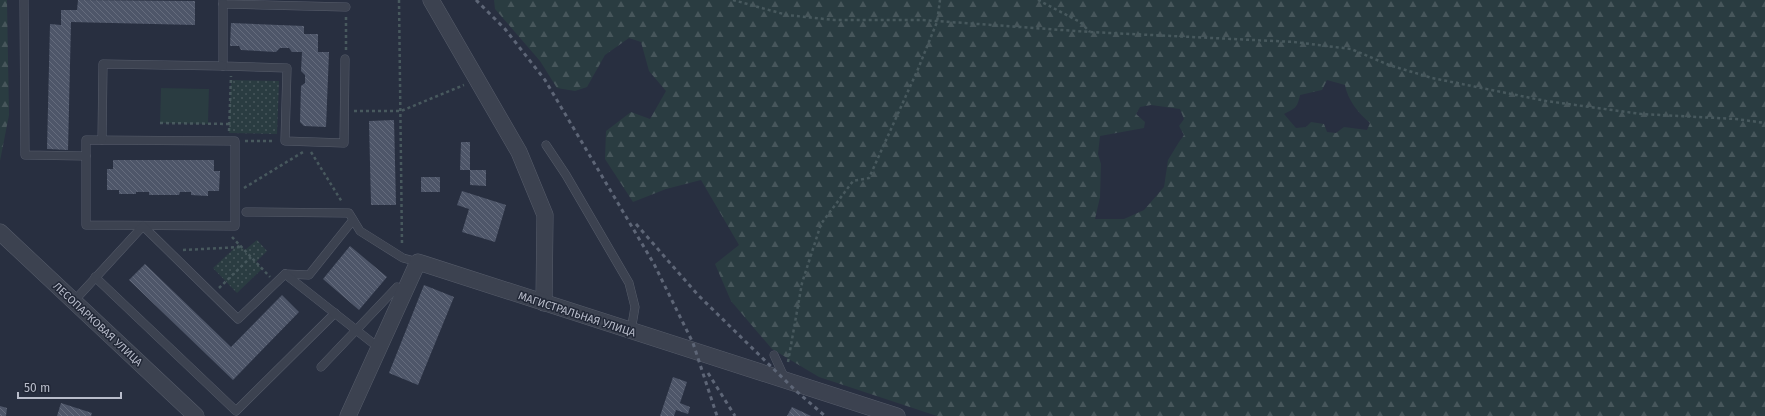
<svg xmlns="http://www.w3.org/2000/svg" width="1765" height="416" viewBox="0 0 1765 416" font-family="'Fira Sans',sans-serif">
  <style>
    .grass { fill: url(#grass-dots) }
    .forest { fill: url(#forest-firs); fill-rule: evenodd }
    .garden { fill: #2a3c41 }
    .building { fill: url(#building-back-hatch) }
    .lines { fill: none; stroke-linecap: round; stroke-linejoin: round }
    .lane-casing { stroke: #575d6b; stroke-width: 9 }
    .street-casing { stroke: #575d6b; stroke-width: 17 }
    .path { stroke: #48595e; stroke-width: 2.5; stroke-dasharray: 3 3; stroke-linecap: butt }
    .lane { stroke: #3c4250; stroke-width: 8 }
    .street { stroke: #3c4250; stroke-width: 16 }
    .rail { stroke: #5e6677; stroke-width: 3; stroke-dasharray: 4 4; stroke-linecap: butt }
    .labels { text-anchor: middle; stroke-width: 3; stroke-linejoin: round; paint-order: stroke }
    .street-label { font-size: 11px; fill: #b9bdcb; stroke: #212736 }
  </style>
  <defs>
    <pattern id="grass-dots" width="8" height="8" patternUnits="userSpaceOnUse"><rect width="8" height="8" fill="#2a3c41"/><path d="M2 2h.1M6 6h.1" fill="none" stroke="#47565b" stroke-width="1.8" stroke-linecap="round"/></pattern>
    <pattern id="forest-firs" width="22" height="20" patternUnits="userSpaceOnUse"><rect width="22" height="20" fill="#2a3c41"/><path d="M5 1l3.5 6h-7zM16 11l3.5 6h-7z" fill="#47565b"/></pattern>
    <pattern id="building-back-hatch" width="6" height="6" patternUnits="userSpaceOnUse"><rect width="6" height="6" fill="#4e5669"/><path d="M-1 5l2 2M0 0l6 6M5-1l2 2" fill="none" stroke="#656c7d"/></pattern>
  </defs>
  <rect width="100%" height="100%" fill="#282f40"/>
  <!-- grass -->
  <g class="grass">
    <polygon points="231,80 279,81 277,134 229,133"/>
    <polygon points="257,240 267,251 256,262 262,269 237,293 213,268 239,244 245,250"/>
  </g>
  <!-- forest -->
  <g class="forest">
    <polygon points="0,0 7,0 9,115 0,161"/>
    <path d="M494,0H1765V416H937L819,377L772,349L731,301L715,264L739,245L701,180L666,189L633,202L605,159L606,131L631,112L650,119L666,91L649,71L641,42L629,38L605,55L587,87L575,91L557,88L540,61L495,9ZM1327,80L1345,85C1347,99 1359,114 1370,123L1367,130L1344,127L1336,133L1327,132L1324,124L1311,122L1306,127L1296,128L1284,114C1295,108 1297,109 1300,95L1322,90ZM1151,105L1180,109L1184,119L1179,126L1184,135L1179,142L1168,160L1164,187L1144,210L1124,219H1095L1100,197L1101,164L1098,154L1100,136L1144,128L1145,122L1136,114L1140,107Z"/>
  </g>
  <!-- garden -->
  <polygon class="garden" points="161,88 209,89 208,124 160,123"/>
  <!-- building -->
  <g class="building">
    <polygon points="78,0 195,1 195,25 71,22 68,150 47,149 50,24 61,25 61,10 77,10"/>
    <polygon points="231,23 304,26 304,34 318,34 318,52 329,52 326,127 304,126 300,122 301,86 305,83 305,75 301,71 302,52 292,52 289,48 280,48 276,52 241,50 239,46 230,46"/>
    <polygon points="394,120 396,205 371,205 369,121"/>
    <polygon points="461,142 470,142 470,170 460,170"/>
    <polygon points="113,160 214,160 214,171 220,171 219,191 208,191 208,196 191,195 191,192 180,192 179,195 149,195 149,192 136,192 136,194 119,194 119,190 107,190 107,169 113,169"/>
    <polygon points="470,170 486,170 486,186 470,185"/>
    <rect x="421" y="177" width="19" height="15"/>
    <polygon points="462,191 506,205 495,242 462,232 469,209 457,205"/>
    <polygon points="350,246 387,277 359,310 323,279"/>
    <polygon points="145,264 231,347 282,295 299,312 233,380 129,280"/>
    <polygon points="424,285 454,297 418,385 389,373"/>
    <polygon points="673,377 687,382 680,403 690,407 688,414 676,410 674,416 660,416"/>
    <polygon points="61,403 92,413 91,416 57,416"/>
    <polygon points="0,406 7,408 6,416 0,416"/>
    <polygon points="792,407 811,416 787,416"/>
  </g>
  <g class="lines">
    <defs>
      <g id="lane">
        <polyline points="24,0 25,155 86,156"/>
        <polyline points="223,0 223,4 346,7"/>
        <polyline points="223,4 223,66 287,68 285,141 344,143 345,59"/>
        <polygon points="86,140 235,141 235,226 86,225"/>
        <polyline points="102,140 103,64 223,66"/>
        <polyline points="546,145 566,175 629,283 635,307 631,331"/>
        <polyline points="246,212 349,213 360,231 403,258 418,262"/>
        <polyline points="285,274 309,275 353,220"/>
        <polyline points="95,277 236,411 335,313"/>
        <polyline points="74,301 143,226 238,319 285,274 379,348"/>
        <polyline points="774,355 785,379"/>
        <polyline points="321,367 397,287"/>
      </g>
      <g id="street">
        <polyline points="431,0 519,152 545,215 544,303"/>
        <polyline points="0,232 196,416"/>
        <polyline points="348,416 418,262 897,416"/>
      </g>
    </defs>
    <!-- lane casing -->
    <use href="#lane" class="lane-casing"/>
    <!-- street casing -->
    <use href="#street" class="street-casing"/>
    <!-- path -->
    <g class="path">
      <polyline points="399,0 402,245"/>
      <polyline points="733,0 787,15 834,20 922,20 1090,32 1294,42 1351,49 1389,65 1432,78 1546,101 1641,114 1736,119 1765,123"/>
      <polyline points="1038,0 1080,22 1090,32"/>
      <polyline points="346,50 346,17"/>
      <polyline points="354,111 401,111 464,85"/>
      <polyline points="160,123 230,124"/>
      <polyline points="229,131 231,76"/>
      <polyline points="245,141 274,141"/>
      <polyline points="311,152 342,202"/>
      <polyline points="244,188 303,152"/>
      <polyline points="232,237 270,277"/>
      <polyline points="183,250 241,247"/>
      <polyline points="219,288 251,257"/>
      <polyline points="788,362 802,283 821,224 853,181 869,178 918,69 937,22 940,0"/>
    </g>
    <!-- lane -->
    <use href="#lane" class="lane"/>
    <!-- street -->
    <use href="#street" class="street"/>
    <!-- rail -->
    <g class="rail">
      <polyline points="476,0 505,29 545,80 654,264 693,343 717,416"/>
      <polyline points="636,224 698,295 795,390 825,416"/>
      <polyline points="708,373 735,416"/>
    </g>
  </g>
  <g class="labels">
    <!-- street labels -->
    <g class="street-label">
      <text transform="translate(577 314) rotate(18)" y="4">МАГИСТРАЛЬНАЯ УЛИЦА</text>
      <text transform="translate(98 324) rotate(43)" y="4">ЛЕСОПАРКОВАЯ УЛИЦА</text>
    </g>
  </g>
  <!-- scale -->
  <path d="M18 392v6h103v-6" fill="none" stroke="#b9bdcb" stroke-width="2"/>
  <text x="24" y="392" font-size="12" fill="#b9bdcb" stroke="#212736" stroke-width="3" paint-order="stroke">50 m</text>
</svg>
